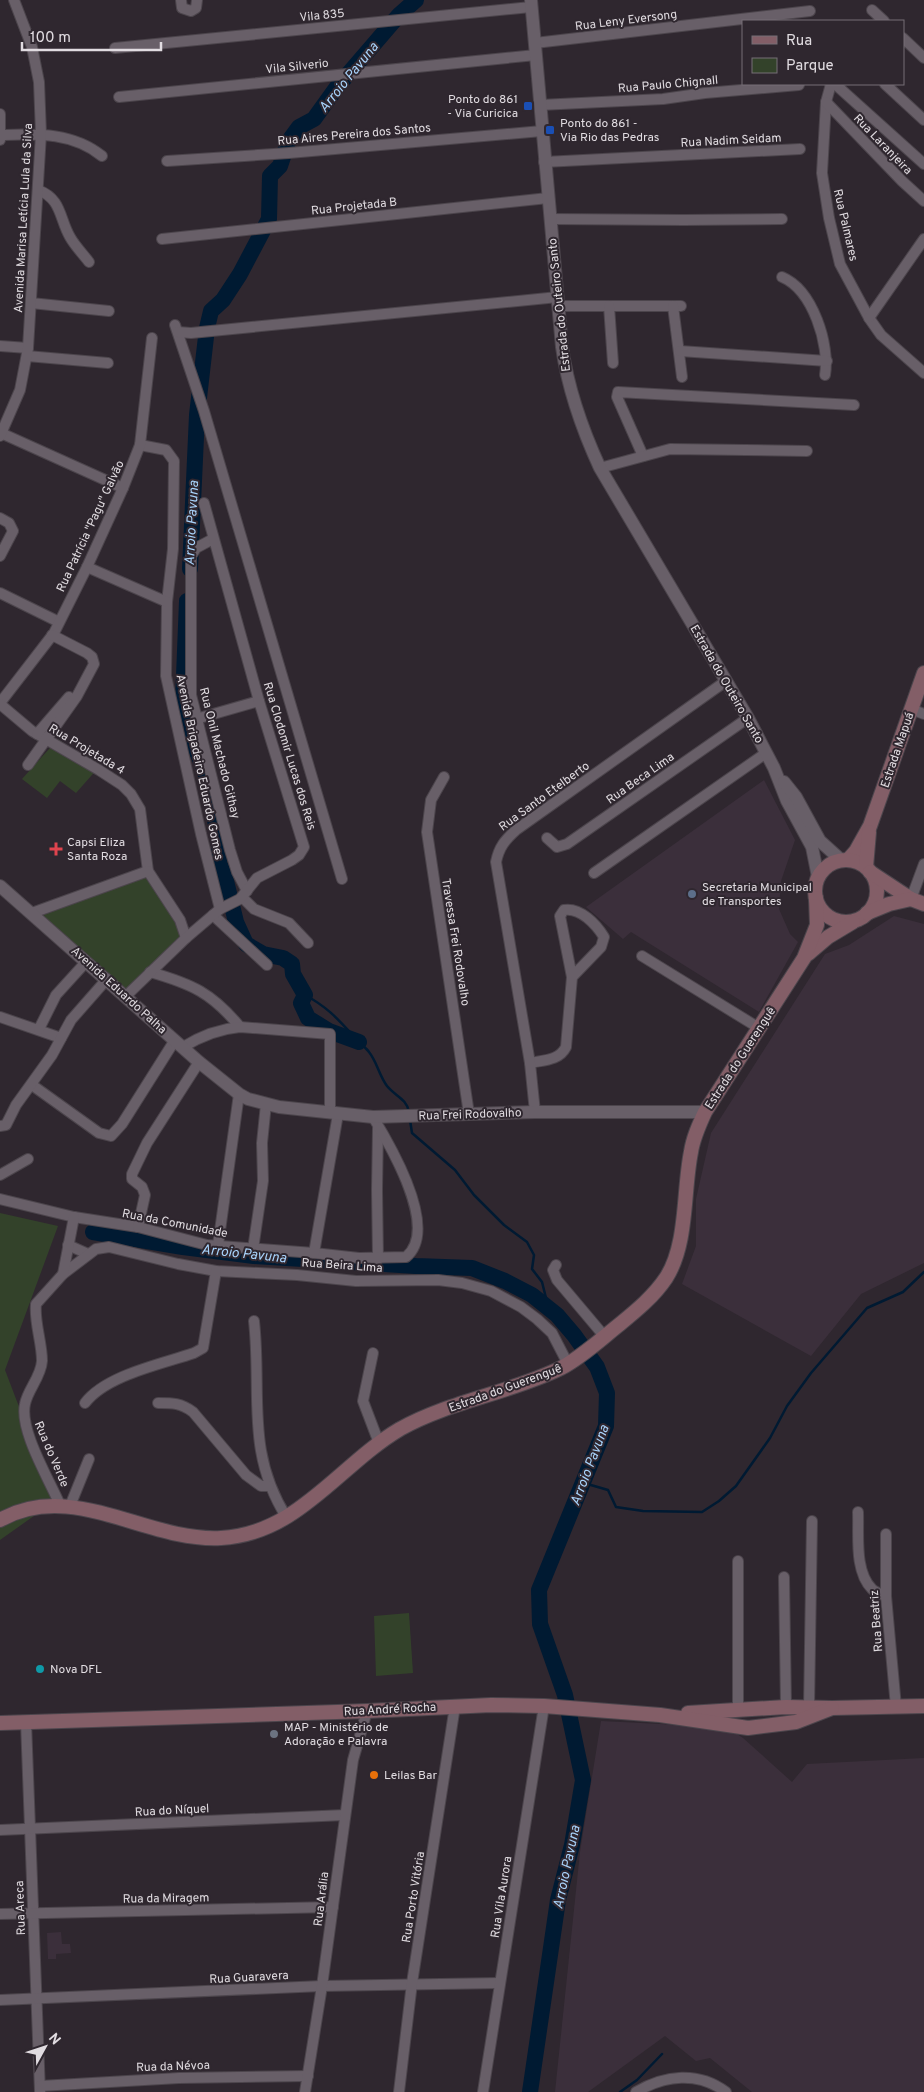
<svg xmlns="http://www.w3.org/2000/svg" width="924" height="2092" viewBox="0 0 924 2092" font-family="Overpass,sans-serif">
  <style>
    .built { fill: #3b2f3b }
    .green { fill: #33422a }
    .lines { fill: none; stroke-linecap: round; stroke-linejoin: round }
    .stream { stroke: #001a32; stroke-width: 2.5 }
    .river { stroke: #001a32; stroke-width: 16 }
    .minor-casing { stroke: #4c454c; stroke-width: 12 }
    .tertiary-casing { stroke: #4c454c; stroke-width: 14 }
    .secondary-casing { stroke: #4c454c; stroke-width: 16 }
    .minor { stroke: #685f68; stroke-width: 10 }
    .tertiary { stroke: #685f68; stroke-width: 12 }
    .secondary { stroke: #835e67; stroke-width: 14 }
    .transit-dot { fill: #1a4fb4; stroke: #2f272f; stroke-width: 2 }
    .health-dot { fill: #e0444e; stroke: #2f272f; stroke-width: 2 }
    .service-dot { fill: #5c6f8a; stroke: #2f272f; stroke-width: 2 }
    .culture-dot { fill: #0f9aa8; stroke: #2f272f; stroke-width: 2 }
    .worship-dot { fill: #6b7280; stroke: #2f272f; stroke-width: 2 }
    .food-dot { fill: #e8710a; stroke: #2f272f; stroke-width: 2 }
    .labels { text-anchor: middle; stroke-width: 4; stroke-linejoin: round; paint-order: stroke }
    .street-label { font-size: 12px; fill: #e1dce1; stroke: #2f272f }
    .poi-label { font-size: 12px; fill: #e1dce1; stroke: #2f272f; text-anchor: start }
    .water-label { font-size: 14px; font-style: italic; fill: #a8d3fb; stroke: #2f272f }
  </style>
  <rect width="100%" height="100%" fill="#2f272f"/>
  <!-- built -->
  <g class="built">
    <polygon points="764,780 795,840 781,881 779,909 790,934 798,942 759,1012 631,932 623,939 586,907"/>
    <polygon points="894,916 924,924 924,1263 861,1294 811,1356 682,1284 696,1246 696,1199 711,1133 825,954 849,945"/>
    <polygon points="601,1721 720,1727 731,1730 743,1738 792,1782 807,1764 924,1758 924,2092 752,2092 710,2058 696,2061 665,2036 588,2092 555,2092 580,1852"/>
    <polygon points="61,1932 62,1944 70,1944 71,1953 56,1954 56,1959 48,1959 47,1933"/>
  </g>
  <!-- green -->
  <g class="green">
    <polygon points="58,739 99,767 76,793 60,781 47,798 22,779"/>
    <polygon points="148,871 191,933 126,991 39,914"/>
    <polygon points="0,1213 58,1226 5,1370 55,1501 0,1540"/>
    <polygon points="409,1613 413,1673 376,1676 374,1616"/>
  </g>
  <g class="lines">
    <!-- stream -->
    <g class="stream">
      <path d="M305,995C331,1009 341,1023 360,1043C363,1046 367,1049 369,1052C377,1062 379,1075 387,1086C395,1096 407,1099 409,1112"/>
      <polyline points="410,1120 412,1133 455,1170 474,1195 504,1225 527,1242 534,1255 532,1269 542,1282 547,1302 557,1315"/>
      <polyline points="584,1483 608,1490 616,1507 643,1511 702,1512 719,1501 736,1486 770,1438 787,1406 811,1373 867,1308 903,1292 924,1272"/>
      <polyline points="620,2092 637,2080 662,2054"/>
    </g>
    <!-- river -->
    <g class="river">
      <polyline points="190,569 197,415 207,328 211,311 223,300 240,274 269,219 270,176 280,166 288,142 299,127 314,119 337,87 399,15 416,0"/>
      <polyline points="187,601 183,701 191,724 195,747 205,771 218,835 220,856 219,863 225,877 236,922 246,944 263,954 283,958 292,964 293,974 305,995 301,1003 308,1018 329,1031 359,1042"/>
      <polyline points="93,1232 183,1247 254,1256 416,1266 472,1268 505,1281 532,1295 557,1315 574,1335 597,1367 607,1393 606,1426 539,1590 540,1624 565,1695 583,1780 572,1845 558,1900 530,2092"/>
    </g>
    <defs>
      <g id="minor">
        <polyline points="181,0 182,8 191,11 196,8 197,0"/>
        <polyline points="872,10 884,21"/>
        <polyline points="903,38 924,58"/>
        <polyline points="535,43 810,11"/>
        <polyline points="115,48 531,7"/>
        <polyline points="831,84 826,102 822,173 829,218 840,264 869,318 881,335 924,373"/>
        <polyline points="835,84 924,164"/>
        <polyline points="885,84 924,120"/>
        <polyline points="119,97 536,55"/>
        <polyline points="826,102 902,181 924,201"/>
        <polyline points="540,105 663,99 705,93 799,85"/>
        <polyline points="0,114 0,140"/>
        <path d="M0,135C37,134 72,132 102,156"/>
        <polyline points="167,161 289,153 542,131"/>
        <polyline points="544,162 800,149"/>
        <path d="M38,190C62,199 59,218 70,237C75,246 83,254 89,262"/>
        <polyline points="550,219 684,220 782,219"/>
        <polyline points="162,239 548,198"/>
        <path d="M782,277C813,290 830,345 825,375"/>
        <polyline points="31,303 109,311"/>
        <polyline points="559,306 681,306"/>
        <polyline points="609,306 613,363"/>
        <polyline points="673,306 682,377"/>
        <polyline points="869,318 924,239"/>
        <polyline points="175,325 204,411 342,879"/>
        <polyline points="178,332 191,333 558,297"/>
        <polyline points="0,346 28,348"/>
        <polyline points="680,351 827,361"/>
        <polyline points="27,356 108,363"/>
        <polyline points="1,433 123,488"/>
        <polyline points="0,436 20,390 28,348 41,134 39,82 32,47 14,0"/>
        <polyline points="140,445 166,450 174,461 173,549 167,602 166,676 201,834 220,909"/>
        <polyline points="643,456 617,397 618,392 854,405"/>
        <polyline points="600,468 670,449 807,451"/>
        <polyline points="0,518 9,523 13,531 0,556"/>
        <polyline points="213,539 196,548 191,556 191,695 230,850 237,872 247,891"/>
        <polyline points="87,567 167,602"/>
        <polyline points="0,593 59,622"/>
        <polyline points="0,703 54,633 87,567 123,488 140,445 152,338"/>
        <polyline points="0,704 32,731 99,770 122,785 131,794 140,809 148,871 180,920 186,938"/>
        <polyline points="911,709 924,714"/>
        <polyline points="196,719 259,701"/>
        <polyline points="37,734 69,697"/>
        <polyline points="28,765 77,696 94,664 92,657 87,653 52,635"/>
        <polyline points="444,777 431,800 427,832 469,1114"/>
        <polyline points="547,838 557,847 567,844 748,718"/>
        <polyline points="594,873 766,753"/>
        <polyline points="242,897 254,909 289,923 308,943"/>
        <polyline points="911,899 924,864"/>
        <polyline points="32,913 148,871"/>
        <polyline points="213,915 267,965"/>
        <polyline points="642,956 759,1028"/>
        <path d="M150,972C192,984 212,993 240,1027"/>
        <polyline points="126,996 186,938 220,909 240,899 257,878 292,860 299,855 304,847 259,701 204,503"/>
        <polyline points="0,1017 61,1038"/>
        <polyline points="39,1029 56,995 86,962"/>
        <path d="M183,1047C201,1036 218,1029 240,1027L330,1034V1113"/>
        <path d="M530,1063C543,1060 559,1061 566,1047L572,977L560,916L564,910C580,907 596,924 604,937L601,947L572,977"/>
        <polyline points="32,1085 99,1133 111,1136 122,1124 175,1040"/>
        <path d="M535,1112L530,1063L496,862C499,847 505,840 516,830L726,681"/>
        <polyline points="0,1126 6,1125 16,1105 52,1055 71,1020 107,979"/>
        <polyline points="378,1128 377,1190 378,1259"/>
        <polyline points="0,1175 28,1159"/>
        <path d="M0,1199L74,1217L138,1227L207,1245L314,1253L359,1258L406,1257C440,1229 390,1145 373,1117"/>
        <polyline points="138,1227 145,1195 142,1187 132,1179 132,1174 147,1143 199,1062"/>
        <polyline points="68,1245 88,1254"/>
        <polyline points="218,1245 239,1094"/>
        <polyline points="253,1249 263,1181 262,1143 266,1104"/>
        <polyline points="314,1253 338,1114"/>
        <polyline points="556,1265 553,1270 557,1280 605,1337"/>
        <polyline points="63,1274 96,1249 109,1247 178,1264 216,1271 297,1275 356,1281 438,1280 462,1283 491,1291 521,1307 537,1319 552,1333 568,1364"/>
        <path d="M254,1321C262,1394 245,1452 287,1518"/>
        <polyline points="373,1353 363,1401 379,1443"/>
        <path d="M85,1403C106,1375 162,1364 194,1353L203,1348L216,1271"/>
        <path d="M158,1403C173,1403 181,1403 193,1412L246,1475L261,1486H269"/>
        <path d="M60,1505C49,1479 19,1430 25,1404C28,1389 41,1377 42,1361C42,1342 34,1322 36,1304L63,1274L74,1217"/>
        <polyline points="70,1506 89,1459"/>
        <path d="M858,1512C859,1535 854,1571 872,1589C875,1592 881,1594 886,1596"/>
        <polyline points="886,1534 886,1596 896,1707"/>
        <polyline points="738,1561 738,1710"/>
        <polyline points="784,1577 786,1707"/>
        <polyline points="809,1708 812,1521"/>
        <polyline points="26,1722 40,2092"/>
        <polyline points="0,1830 345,1815"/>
        <polyline points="0,1914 333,1907"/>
        <polyline points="0,2000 322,1986 500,1983"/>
        <polyline points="40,2086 179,2078 308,2076"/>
        <polyline points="305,2092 322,1986 353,1760 367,1711"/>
        <polyline points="399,2092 412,1983 455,1706"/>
        <polyline points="483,2092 544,1706"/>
        <path d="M636,2092C665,2075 698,2071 726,2092"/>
      </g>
      <g id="tertiary">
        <path d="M531,0L562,347C568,389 582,429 600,468L748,718L774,768L787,801L812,847L818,877"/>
        <polyline points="784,782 796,797 820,841 841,860"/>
        <polyline points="0,886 199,1062 239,1094 248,1099 279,1107 373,1117 535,1112 705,1112"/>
      </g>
      <g id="secondary">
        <polyline points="848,860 856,851 870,826 924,673"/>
        <circle cx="846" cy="891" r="31"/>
        <polyline points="866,867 869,832"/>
        <polyline points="870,872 911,899 924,904"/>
        <polyline points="867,913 889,904 911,899"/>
        <polyline points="808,954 828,937 853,922"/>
        <path d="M0,1520C73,1479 146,1542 221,1538C298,1534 339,1465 400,1429C450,1401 510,1393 561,1368C582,1357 601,1339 620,1324C637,1310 654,1296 666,1278C688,1244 683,1191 691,1152C693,1138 699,1125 705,1112L804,958L817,925L816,898"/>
        <polyline points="688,1713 786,1707 832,1708 924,1706"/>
        <polyline points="0,1723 367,1711 491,1705 544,1706 660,1715 748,1728 796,1722 832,1708"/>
      </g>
    </defs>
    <!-- minor casing -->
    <use href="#minor" class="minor-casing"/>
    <!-- tertiary casing -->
    <use href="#tertiary" class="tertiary-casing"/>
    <!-- secondary casing -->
    <use href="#secondary" class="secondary-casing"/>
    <!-- minor -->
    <use href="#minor" class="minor"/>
    <!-- tertiary -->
    <use href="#tertiary" class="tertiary"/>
    <!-- secondary -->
    <use href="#secondary" class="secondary"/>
  </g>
  <!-- markers -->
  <g class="transit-dot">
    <rect x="523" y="101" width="10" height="10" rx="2.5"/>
    <rect x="545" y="125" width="10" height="10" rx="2.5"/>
  </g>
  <path class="health-dot" d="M53.5 841.5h5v5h5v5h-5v5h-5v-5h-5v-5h5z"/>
  <circle class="service-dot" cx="692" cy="894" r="5"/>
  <circle class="culture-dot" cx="40" cy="1669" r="5"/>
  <circle class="worship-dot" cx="274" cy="1734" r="5"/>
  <circle class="food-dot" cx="374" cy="1775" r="5"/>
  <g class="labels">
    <!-- street labels -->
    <g class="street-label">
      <text transform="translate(322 15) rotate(-6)" y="4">Vila 835</text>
      <text transform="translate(626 20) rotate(-7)" y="4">Rua Leny Eversong</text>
      <text transform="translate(297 66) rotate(-6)" y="4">Vila Silverio</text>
      <text transform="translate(668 84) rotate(-5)" y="4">Rua Paulo Chignall</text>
      <text transform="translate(354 134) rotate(-5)" y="4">Rua Aires Pereira dos Santos</text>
      <text transform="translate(731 140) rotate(-3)" y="4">Rua Nadim Seidam</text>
      <text transform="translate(883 144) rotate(46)" y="4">Rua Laranjeira</text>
      <text transform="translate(354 206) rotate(-6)" y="4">Rua Projetada B</text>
      <text transform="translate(23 218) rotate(-87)" y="4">Avenida Marisa Letícia Lula da Silva</text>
      <text transform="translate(846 225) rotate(77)" y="4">Rua Palmares</text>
      <text transform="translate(559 305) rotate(-96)" y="4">Estrada do Outeiro Santo</text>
      <text transform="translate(90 526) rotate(-65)" y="4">Rua Patrícia "Pagu" Galvão</text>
      <text transform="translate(727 684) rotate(60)" y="4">Estrada do Outeiro Santo</text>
      <text transform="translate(87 749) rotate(31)" y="4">Rua Projetada 4</text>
      <text transform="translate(897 750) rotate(-71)" y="4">Estrada Mapuá</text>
      <text transform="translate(220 753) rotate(76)" y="4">Rua Onil Machado Githay</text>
      <text transform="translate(290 756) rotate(73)" y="4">Rua Clodomir Lucas dos Reis</text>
      <text transform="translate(200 767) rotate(78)" y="4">Avenida Brigadeiro Eduardo Gomes</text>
      <text transform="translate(640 778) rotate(-35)" y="4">Rua Beca Lima</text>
      <text transform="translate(544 796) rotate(-36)" y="4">Rua Santo Etelberto</text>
      <text transform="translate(456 942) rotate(81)" y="4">Travessa Frei Rodovalho</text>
      <text transform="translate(119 990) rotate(42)" y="4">Avenida Eduardo Palha</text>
      <text transform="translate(740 1058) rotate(-57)" y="4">Estrada do Guerenguê</text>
      <text transform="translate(470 1114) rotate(-2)" y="4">Rua Frei Rodovalho</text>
      <text transform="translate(175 1223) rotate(11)" y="4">Rua da Comunidade</text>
      <text transform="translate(342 1265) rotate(4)" y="4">Rua Beira Lima</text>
      <text transform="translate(505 1388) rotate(-20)" y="4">Estrada do Guerenguê</text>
      <text transform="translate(52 1454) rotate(67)" y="4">Rua do Verde</text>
      <text transform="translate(876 1621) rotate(-94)" y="4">Rua Beatriz</text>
      <text transform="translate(390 1709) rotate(-3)" y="4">Rua André Rocha</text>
      <text transform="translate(172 1810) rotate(-3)" y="4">Rua do Níquel</text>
      <text transform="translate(413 1897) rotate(-81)" y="4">Rua Porto Vitória</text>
      <text transform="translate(501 1897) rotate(-81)" y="4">Rua Vila Aurora</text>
      <text transform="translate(166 1898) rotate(-1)" y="4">Rua da Miragem</text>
      <text transform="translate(321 1899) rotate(-83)" y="4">Rua Arália</text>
      <text transform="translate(20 1908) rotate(-92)" y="4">Rua Areca</text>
      <text transform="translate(249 1977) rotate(-3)" y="4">Rua Guaravera</text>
      <text transform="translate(173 2066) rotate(-2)" y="4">Rua da Névoa</text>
    </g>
    <!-- poi labels -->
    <g class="poi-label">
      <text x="518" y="103" text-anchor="end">Ponto do 861<tspan x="518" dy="14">- Via Curicica</tspan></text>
      <text x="560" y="127">Ponto do 861 -<tspan x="560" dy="14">Via Rio das Pedras</tspan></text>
      <text x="67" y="846">Capsi Eliza<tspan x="67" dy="14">Santa Roza</tspan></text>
      <text x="702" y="891">Secretaria Municipal<tspan x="702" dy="14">de Transportes</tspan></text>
      <text x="50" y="1673">Nova DFL</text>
      <text x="284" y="1731">MAP - Ministério de<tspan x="284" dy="14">Adoração e Palavra</tspan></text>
      <text x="384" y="1779">Leilas Bar</text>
    </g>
    <!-- water labels -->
    <g class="water-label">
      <text transform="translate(348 77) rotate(-51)" y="5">Arroio Pavuna</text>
      <text transform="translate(191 523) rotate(-87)" y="5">Arroio Pavuna</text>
      <text transform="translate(244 1253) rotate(6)" y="5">Arroio Pavuna</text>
      <text transform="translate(589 1465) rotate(-69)" y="5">Arroio Pavuna</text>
      <text transform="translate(566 1867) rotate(-78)" y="5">Arroio Pavuna</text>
    </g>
  </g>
  <!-- legend -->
  <rect x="742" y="20" width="162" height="65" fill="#2f272f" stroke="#766f76"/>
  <rect x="752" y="36" width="25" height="8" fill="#835e67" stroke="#766f76"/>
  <text x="786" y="45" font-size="15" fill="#e1dce1">Rua</text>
  <rect x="752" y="58" width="25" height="15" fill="#33422a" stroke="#766f76"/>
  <text x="786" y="70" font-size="15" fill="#e1dce1">Parque</text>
  <!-- north arrow -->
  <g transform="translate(45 2047) rotate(50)" stroke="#2f272f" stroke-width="4" paint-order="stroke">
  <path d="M0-4L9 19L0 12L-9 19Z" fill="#e1dce1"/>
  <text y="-8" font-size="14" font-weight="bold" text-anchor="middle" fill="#e1dce1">N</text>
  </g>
  <!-- scale -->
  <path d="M22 42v8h139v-8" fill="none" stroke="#e1dce1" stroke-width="2.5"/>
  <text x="30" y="42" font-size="15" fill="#e1dce1" stroke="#2f272f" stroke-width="4" paint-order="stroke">100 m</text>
</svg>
